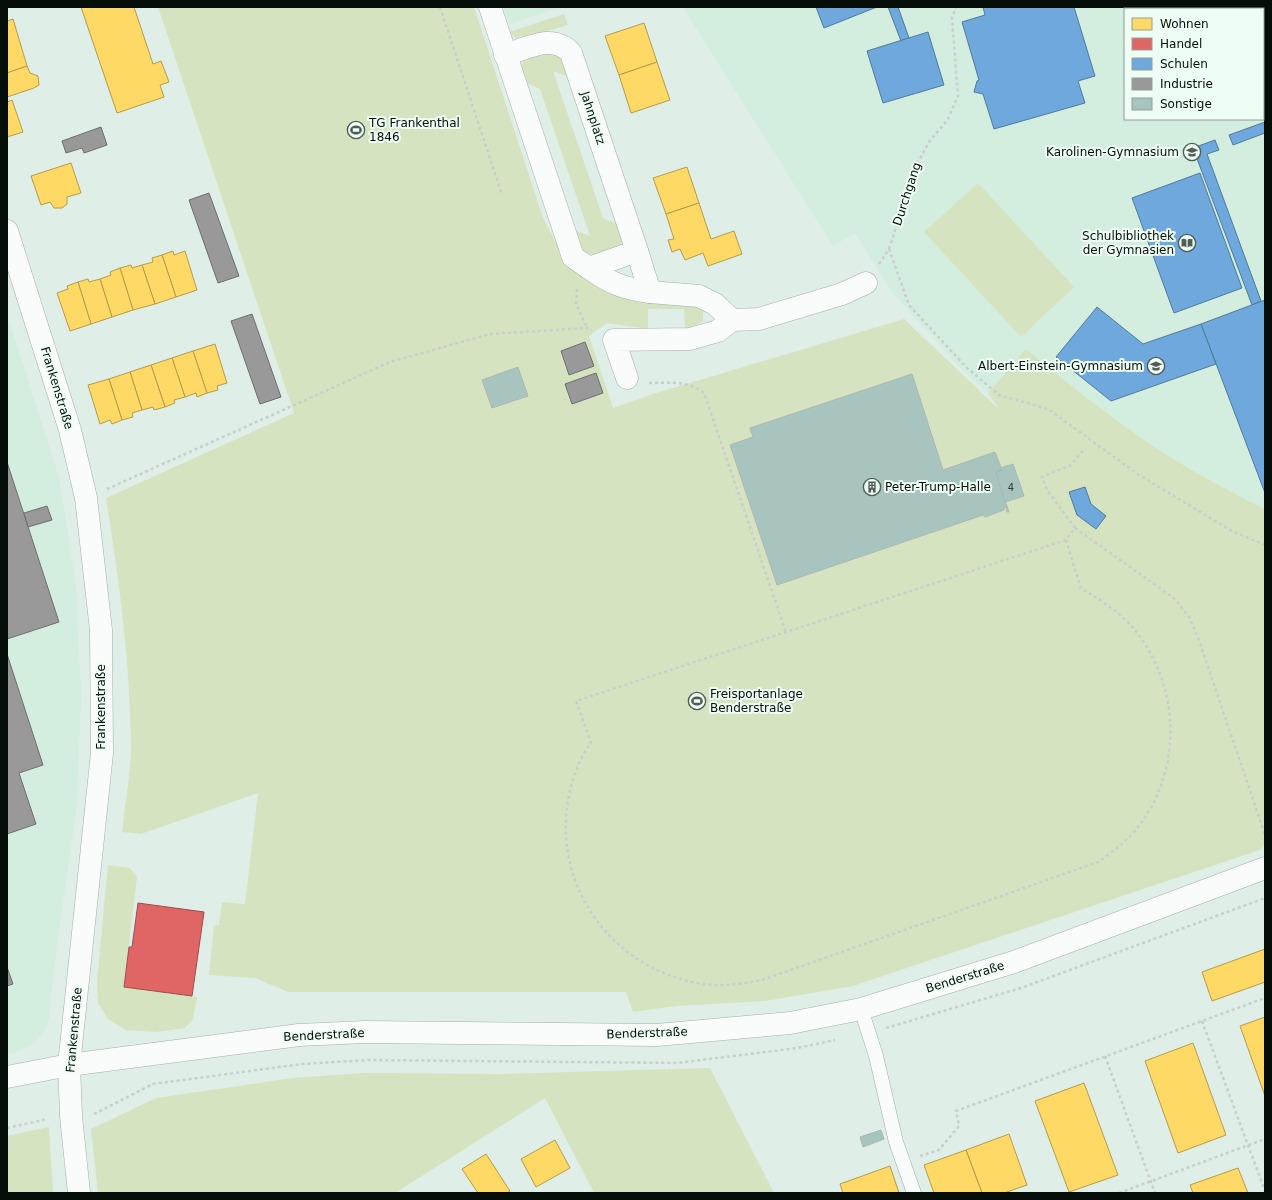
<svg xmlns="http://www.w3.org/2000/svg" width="1272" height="1200" viewBox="0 0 1272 1200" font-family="'DejaVu Sans',sans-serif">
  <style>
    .built { fill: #d3eddf; fill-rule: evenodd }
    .green { fill: #d6e3c1 }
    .homes { fill: #ffd966; stroke: #b49c4a }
    .shops { fill: #e06666; stroke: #9e4c4a }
    .schools { fill: #6fa8dc; stroke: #4f7a9d }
    .industry { fill: #999; stroke: #6d6f6e }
    .building { fill: #a7c5be; stroke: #aab7b2 }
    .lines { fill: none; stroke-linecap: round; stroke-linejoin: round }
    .lane-casing { stroke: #a4afa9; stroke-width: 15 }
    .street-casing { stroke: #a4afa9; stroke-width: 23 }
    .path { stroke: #c9cecc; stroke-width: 2.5; stroke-dasharray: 3 3; stroke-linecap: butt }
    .lane { stroke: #fafcfb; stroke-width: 14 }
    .street { stroke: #fafcfb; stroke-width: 22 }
    .labels { text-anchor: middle; stroke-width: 4; stroke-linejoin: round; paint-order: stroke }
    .number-label { font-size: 10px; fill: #2e3c36 }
    .street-label { font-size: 12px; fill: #050e09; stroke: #eefef5 }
    .poi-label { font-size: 12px; fill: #050e09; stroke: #eefef5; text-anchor: start }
  </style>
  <rect width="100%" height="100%" fill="#dfeee6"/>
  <!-- built -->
  <g class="built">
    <polygon points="503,7 561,7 509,24"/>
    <path d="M683,7H1265V509L1195,472L1152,445L1086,399L1026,349L988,393L964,372L892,292L855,233L833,246ZM1125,9H1263V119H1125Z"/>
    <polygon points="7,314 59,478 76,586 81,696 77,805 56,951 49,1019 43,1033 33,1044 19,1051 7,1054"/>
  </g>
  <!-- green -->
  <g class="green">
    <path d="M158,7H474L543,218L567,263L693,303L703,309V321L694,327L685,328L684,309H648V329L607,323L589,336L613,408L653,394L904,319L1000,410L988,393L1026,349C1073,388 1120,425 1172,458C1202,477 1234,493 1265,509V843L1260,850L853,986L765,1001L676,1006L633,1012L626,992H288L255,978L209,975L214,925H219L222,902L245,904L258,793L141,834L122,832C125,803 131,773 131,745C130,662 119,579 106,498L294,413Z"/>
    <polygon points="564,14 568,25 520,39 515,38 509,32"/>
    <path d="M547,51L559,53L572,78L553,71L603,218L622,226L624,239L620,246L595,255L582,252L569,228L590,236L540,89L520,80C518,58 528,57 547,51Z"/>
    <polygon points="978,183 1074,287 1021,337 924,232"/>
    <polygon points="108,865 130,868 137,877 124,987 197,997 193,1019 185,1028 156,1032 126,1030 108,1019 98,1003 97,981"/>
    <polygon points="710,1068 774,1193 594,1193 545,1098 395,1193 98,1193 91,1129 156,1098 293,1078 363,1073 500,1074"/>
    <polygon points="49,1127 53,1193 7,1193 7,1136"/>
  </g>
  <!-- homes -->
  <g class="homes">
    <polygon points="81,7 134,7 153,64 161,61 169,82 160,85 164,97 117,113"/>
    <polygon points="13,19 27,66 7,73 7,21"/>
    <polygon points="644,23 657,62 619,75 605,36"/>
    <polygon points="657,62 670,100 631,113 619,75"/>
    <polygon points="27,66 30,73 38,76 39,85 34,88 7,97 7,73"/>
    <polygon points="12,100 23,132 7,137 7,102"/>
    <polygon points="71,163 81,193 67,197 67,204 62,208 54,208 50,202 41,205 31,176"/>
    <polygon points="687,167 699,203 666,214 653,178"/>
    <polygon points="699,203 711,239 734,231 742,254 708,266 703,253 685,260 680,249 672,252 668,240 674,239 666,214"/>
    <polygon points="173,251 174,255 185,251 197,290 176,297 162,255"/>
    <polygon points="162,255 176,297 155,304 142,265 153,262 152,258"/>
    <polygon points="131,265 132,268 142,265 155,304 133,310 120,268"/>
    <polygon points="120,268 133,310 112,317 100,279 111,275 110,272"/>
    <polygon points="88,279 89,282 100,279 112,317 91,324 78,282"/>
    <polygon points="78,282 91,324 70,331 57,293 68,289 67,286"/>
    <polygon points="215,344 227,383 217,386 218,390 207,393 193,351"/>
    <polygon points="193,351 207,393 197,397 196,393 185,397 172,358"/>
    <polygon points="172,358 185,397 174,400 175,403 165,407 151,365"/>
    <polygon points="151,365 165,407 154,410 153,407 142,410 130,372"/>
    <polygon points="130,372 142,410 132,413 133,417 122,420 109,379"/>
    <polygon points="109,379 122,420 112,424 110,420 100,424 88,385"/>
    <polygon points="1265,949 1265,982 1212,1001 1202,972"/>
    <polygon points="1265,1017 1265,1096 1240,1026"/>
    <polygon points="1193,1043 1226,1135 1178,1153 1145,1061"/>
    <polygon points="1084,1083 1118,1175 1069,1192 1035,1101"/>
    <polygon points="1009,1134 1027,1185 1004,1193 982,1193 966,1150"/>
    <polygon points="555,1140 570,1168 536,1187 521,1159"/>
    <polygon points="966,1150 982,1193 934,1193 924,1165"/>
    <polygon points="486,1154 510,1191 507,1193 478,1193 462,1169"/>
    <polygon points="890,1166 899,1193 843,1193 840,1184"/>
    <polygon points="1238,1168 1248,1193 1193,1193 1190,1185"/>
  </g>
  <!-- shops -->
  <polygon class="shops" points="138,903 204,912 192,996 124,987 129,947 132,947"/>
  <!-- schools -->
  <g class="schools">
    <polygon points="816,7 877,7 824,28"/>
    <polygon points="888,7 898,7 909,38 901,41"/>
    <polygon points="983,7 1074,7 1095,76 1078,81 1085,103 994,129 983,94 974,92 977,81 979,80 962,22 985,15"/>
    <polygon points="1202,7 1243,7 1244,9 1202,9"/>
    <polygon points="928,32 944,85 883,103 867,51"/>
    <polygon points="1265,57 1265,115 1263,115 1263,58"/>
    <polygon points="1265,122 1265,133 1233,145 1229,135"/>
    <polygon points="1215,140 1219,150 1207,154 1261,301 1252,305 1193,148"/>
    <polygon points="1200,173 1242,288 1174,313 1132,198"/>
    <polygon points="1265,300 1265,493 1201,324"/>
    <polygon points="1097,307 1143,344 1201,324 1216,364 1111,401 1056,357"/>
    <polygon points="1085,487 1091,504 1106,516 1096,529 1077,515 1069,492"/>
  </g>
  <!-- industry -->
  <g class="industry">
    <polygon points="101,127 107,145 84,153 82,148 66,153 62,141"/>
    <polygon points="209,193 239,276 218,283 189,200"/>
    <polygon points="252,314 281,397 260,404 231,321"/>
    <polygon points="585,342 594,366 569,375 561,351"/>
    <polygon points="596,373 603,393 572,404 565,384"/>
    <polygon points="7,462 59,622 7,639"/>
    <polygon points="47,506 52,520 28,527 24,513"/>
    <polygon points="7,654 43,765 19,773 36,824 7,834"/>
    <polygon points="7,967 13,984 7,986"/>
  </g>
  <!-- building -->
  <g class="building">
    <polygon points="518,367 528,396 492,408 482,380"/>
    <polygon points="912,374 943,470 995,452 1002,470 996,473 1009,512 1007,512 1006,507 1004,508 1004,510 985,517 983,515 777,585 730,445 753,437 750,428"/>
    <polygon points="1013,464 1024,496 1005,502 996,473 1002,470 1000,468"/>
    <polygon points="881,1130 884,1139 863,1147 860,1137"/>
  </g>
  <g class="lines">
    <defs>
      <polyline id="lane" points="861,1009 876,1056 896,1142 914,1193"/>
      <g id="street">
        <path d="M490,7L573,257L589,268L637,251L571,53C553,33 528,48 505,55"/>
        <polyline points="7,231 70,430 86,498 101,630 102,753 69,1065 71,1116 79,1193"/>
        <path d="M589,268C610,283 624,289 650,292L637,251"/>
        <polyline points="650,292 699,296 715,304 732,320"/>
        <polyline points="627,378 614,340 690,339 718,331 732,320 759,319 842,294 866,283"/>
        <polyline points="7,1077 69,1065 299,1035 365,1032 657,1035 790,1023 861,1009 1014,962 1265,868"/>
      </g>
    </defs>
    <!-- lane casing -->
    <use href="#lane" class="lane-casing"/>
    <!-- street casing -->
    <use href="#street" class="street-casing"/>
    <!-- path -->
    <g class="path">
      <polyline points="440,7 502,195"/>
      <polyline points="889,249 916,166 929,142 948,119 958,96 952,18 956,7"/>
      <polyline points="879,264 889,249 909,305 966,367 999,395 1048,409 1139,475 1232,531 1265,545"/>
      <polyline points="577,289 576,304 587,328"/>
      <path d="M649,383C669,383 688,380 704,393L786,632"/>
      <polyline points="107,489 390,362 490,334 587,328 592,330"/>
      <polyline points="1075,528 1047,490 1042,477 1071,465 1085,448"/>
      <path d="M1066,540L1081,589C1106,602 1129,619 1145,644C1182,701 1179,781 1133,833C1123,844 1111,853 1098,862L762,980C746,983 730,986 714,985C629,979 562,906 566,820C567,794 575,764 591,743L576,701L1066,540L1075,528L1175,599L1189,617L1199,640L1265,835"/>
      <polyline points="1202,1021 1265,1191"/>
      <polyline points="886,1028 1021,988 1265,898"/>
      <polyline points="1105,1056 1155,1193"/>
      <polyline points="94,1114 153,1084 302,1064 368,1060 677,1063 797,1048 835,1040"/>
      <polyline points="7,1128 48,1119"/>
      <polyline points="920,1156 939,1150 959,1126 956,1111 1265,998"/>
      <polyline points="1119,1193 1265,1139"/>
    </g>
    <!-- lane -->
    <use href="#lane" class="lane"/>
    <!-- street -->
    <use href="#street" class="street"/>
  </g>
  <!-- icons -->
  <defs>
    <symbol id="stadium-ring" viewBox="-11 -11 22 22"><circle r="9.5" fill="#eefef5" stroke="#515c56" stroke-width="1.5"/><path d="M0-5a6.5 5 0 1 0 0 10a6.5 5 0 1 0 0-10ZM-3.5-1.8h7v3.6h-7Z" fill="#515c56"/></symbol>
    <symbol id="school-ring" viewBox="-11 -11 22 22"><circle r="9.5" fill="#eefef5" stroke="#515c56" stroke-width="1.5"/><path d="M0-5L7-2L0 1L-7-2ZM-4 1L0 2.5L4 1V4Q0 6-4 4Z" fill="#515c56"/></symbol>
    <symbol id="library-ring" viewBox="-11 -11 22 22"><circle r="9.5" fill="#eefef5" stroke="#515c56" stroke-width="1.5"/><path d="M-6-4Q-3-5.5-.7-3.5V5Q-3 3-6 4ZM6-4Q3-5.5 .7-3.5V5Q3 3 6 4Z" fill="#515c56"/></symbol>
    <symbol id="building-ring" viewBox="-11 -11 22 22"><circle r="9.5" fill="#eefef5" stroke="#515c56" stroke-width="1.5"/><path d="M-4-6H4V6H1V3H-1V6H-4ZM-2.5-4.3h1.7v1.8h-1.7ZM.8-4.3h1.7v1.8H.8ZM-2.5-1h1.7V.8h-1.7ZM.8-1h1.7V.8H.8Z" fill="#515c56"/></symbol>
  </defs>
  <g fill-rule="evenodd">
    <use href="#stadium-ring" x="346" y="120" width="20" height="20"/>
    <use href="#school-ring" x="1182" y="142" width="20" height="20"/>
    <use href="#library-ring" x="1177" y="233" width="20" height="20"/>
    <use href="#school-ring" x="1146" y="356" width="20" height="20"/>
    <use href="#building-ring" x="862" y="477" width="20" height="20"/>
    <use href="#stadium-ring" x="687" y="691" width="20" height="20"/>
  </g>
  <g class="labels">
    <!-- number labels -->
    <g class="number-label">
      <text x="1011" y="491">4</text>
    </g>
    <!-- street labels -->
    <g class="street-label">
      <text transform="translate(593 118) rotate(72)" y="4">Jahnplatz</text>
      <text transform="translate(907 194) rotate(-72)" y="4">Durchgang</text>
      <text transform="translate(57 388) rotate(73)" y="4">Frankenstraße</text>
      <text transform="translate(101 707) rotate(-90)" y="4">Frankenstraße</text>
      <text transform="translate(965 977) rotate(-17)" y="4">Benderstraße</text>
      <text transform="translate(74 1030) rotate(-85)" y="4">Frankenstraße</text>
      <text transform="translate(647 1033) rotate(-2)" y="4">Benderstraße</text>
      <text transform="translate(324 1035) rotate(-3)" y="4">Benderstraße</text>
    </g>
    <!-- poi labels -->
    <g class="poi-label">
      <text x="369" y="127">TG Frankenthal<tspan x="369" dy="14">1846</tspan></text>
      <text x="1179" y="156" text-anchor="end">Karolinen-Gymnasium</text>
      <text x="1174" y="240" text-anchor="end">Schulbibliothek<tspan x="1174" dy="14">der Gymnasien</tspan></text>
      <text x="1143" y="370" text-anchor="end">Albert-Einstein-Gymnasium</text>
      <text x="885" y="491">Peter-Trump-Halle</text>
      <text x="710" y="698">Freisportanlage<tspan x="710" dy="14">Benderstraße</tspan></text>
    </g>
  </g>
  <!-- border -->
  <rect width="1272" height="1200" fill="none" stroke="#050e09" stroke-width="16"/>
  <!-- legend -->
  <rect x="1124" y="8" width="140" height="112" fill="#eefef5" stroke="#919e97"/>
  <rect x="1132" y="18" width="20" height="12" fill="#ffd966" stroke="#919e97"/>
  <text x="1160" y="28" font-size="12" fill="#050e09">Wohnen</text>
  <rect x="1132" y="38" width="20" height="12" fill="#e06666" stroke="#919e97"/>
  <text x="1160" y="48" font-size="12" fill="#050e09">Handel</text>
  <rect x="1132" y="58" width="20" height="12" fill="#6fa8dc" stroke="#919e97"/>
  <text x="1160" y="68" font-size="12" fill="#050e09">Schulen</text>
  <rect x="1132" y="78" width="20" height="12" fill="#999999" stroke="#919e97"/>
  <text x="1160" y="88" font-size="12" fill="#050e09">Industrie</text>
  <rect x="1132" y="98" width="20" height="12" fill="#a7c5be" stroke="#919e97"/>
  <text x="1160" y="108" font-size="12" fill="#050e09">Sonstige</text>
</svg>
